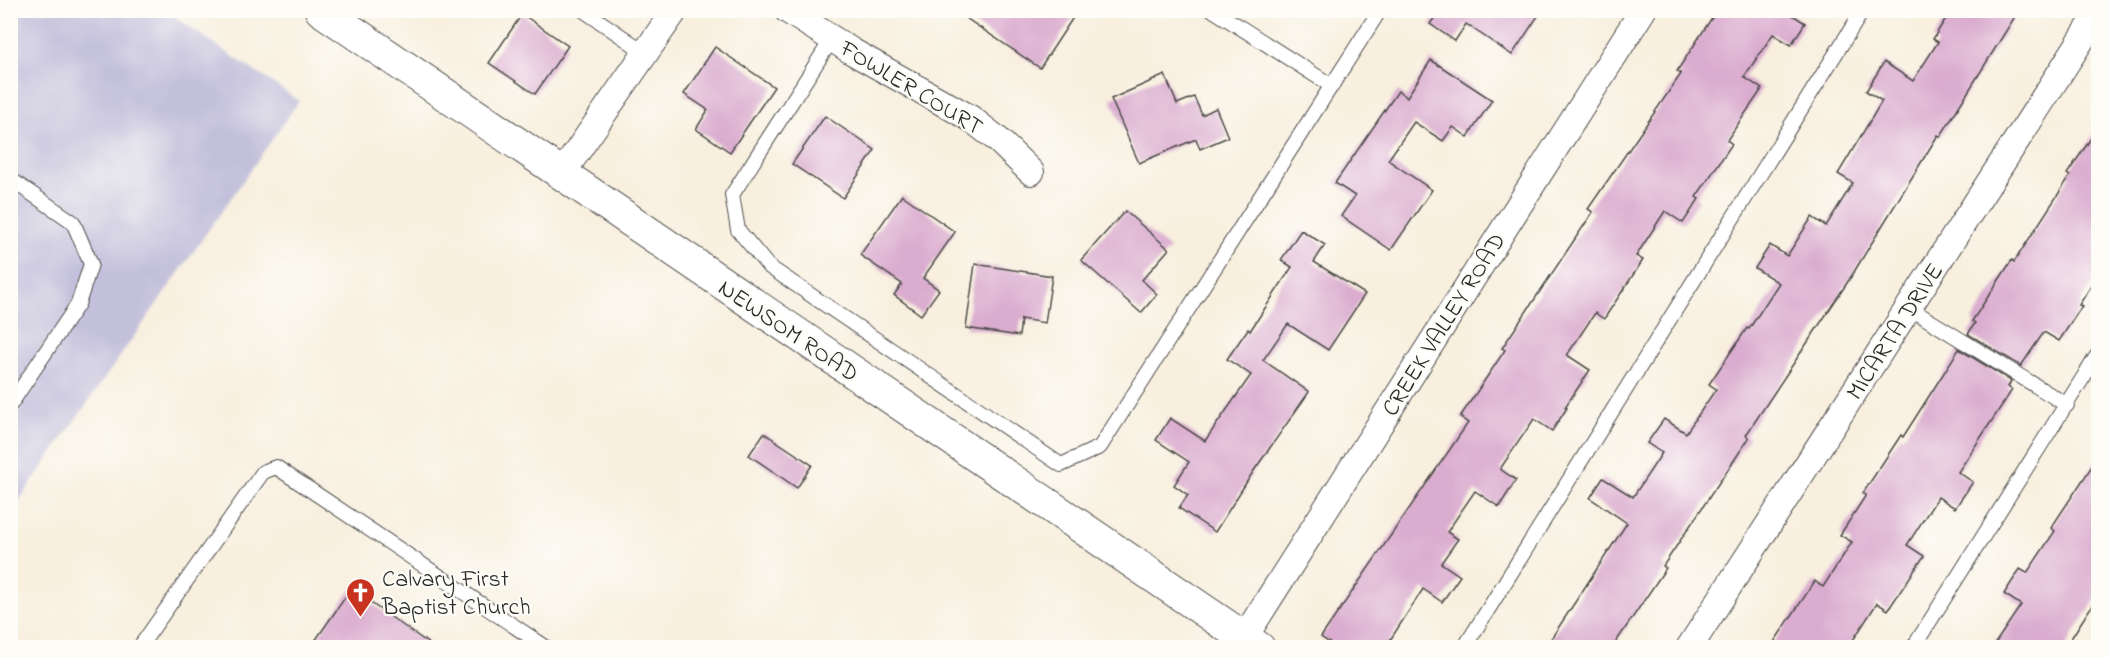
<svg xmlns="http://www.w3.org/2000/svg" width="2109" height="658" viewBox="0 0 2109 658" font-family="'Indie Flower',sans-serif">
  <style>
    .industrial { fill: #c3c0db }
    .building { fill: #daaccf }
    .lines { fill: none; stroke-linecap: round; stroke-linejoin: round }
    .service-casing { stroke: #4a4846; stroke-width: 16 }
    .minor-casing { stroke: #4a4846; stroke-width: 28 }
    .tertiary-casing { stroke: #4a4846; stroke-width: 34 }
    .service { stroke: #fff; stroke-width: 14 }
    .minor { stroke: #fff; stroke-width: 26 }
    .tertiary { stroke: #fff; stroke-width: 32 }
    .labels { text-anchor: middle; stroke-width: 4.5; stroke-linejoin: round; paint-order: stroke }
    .street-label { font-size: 24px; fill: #2b2b2b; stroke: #fdfcf7 }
    .poi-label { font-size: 24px; fill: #2b2b2b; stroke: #fdfcf7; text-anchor: start }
  </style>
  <rect width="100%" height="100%" fill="#fdfcf7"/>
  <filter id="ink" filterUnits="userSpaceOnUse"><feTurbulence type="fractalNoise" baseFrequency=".0167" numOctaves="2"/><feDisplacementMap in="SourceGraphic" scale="12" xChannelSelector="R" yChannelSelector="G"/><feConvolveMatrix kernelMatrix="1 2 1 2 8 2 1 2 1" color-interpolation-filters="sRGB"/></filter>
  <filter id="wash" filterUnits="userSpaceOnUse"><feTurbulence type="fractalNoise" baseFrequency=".008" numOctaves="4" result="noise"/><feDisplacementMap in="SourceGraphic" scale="24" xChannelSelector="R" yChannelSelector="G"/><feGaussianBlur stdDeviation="1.35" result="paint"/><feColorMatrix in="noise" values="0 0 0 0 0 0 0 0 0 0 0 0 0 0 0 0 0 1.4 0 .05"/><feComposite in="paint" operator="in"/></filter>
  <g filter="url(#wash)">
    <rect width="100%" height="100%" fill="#f8efde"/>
    <!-- industrial -->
    <polygon class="industrial" points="11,11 166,11 299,101 11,512"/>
    <g id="blocks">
      <!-- building -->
      <g class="building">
        <polygon points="954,10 1078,10 1040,68"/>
        <polygon points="1440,10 1542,10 1512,55 1466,24 1455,41 1430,24"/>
        <polygon points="1717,10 1789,10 1788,12 1805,23 1791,45 1773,34 1744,77 1762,89 1727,140 1732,144 1696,197 1699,199 1683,223 1665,211 1636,256 1643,260 1604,319 1595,313 1567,355 1590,370 1565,407 1567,408 1552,431 1534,419 1500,469 1516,480 1499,507 1475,491 1447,532 1458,539 1441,563 1460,576 1442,602 1423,589 1385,648 1337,648 1321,637 1468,423 1460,417 1505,350 1502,348 1593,212 1588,209 1681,74 1677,71"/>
        <polygon points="1951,10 2019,10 1940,137 1938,135 1849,280 1746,435 1749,438 1663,566 1666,568 1612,648 1545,648 1627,523 1590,498 1603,478 1633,497 1662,453 1647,443 1664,419 1686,433 1716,389 1709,384 1747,328 1749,329 1779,283 1755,268 1770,245 1787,256 1812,217 1826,226 1853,183 1838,174 1882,101 1866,91 1884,62 1913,81 1938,42 1933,39"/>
        <polygon points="522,14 568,46 535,94 489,63"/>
        <polygon points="715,47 774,87 730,152 696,129 708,110 684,94"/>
        <polygon points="1431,60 1492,100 1468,137 1453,127 1443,141 1414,122 1388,160 1432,190 1391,250 1341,216 1355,196 1335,183 1398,91 1407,97"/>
        <polygon points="1165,75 1177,104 1194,97 1202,115 1216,108 1228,137 1200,149 1196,139 1139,163 1111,99"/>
        <polygon points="825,116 875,150 843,198 792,164"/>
        <polygon points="2098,128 2098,275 2079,305 2082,306 2059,341 2044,332 2021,366 1968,334 1975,323 1972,321 2012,260 2014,262 2070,176 2067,174"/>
        <polygon points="902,195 955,232 923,278 939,290 921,315 894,295 902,284 860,255"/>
        <polygon points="1125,211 1169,249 1142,280 1157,294 1141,313 1081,260"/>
        <polygon points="1301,230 1325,245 1314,262 1365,294 1328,350 1288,324 1263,360 1309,392 1253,472 1215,532 1179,508 1188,495 1174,485 1189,462 1156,440 1170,418 1205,441 1251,375 1227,359 1248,329 1250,331 1292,267 1281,260"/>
        <polygon points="975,264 1052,276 1045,323 1021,319 1019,336 966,328"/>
        <polygon points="1959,349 2011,381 2008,387 2012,390 1958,472 1973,482 1955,508 1938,497 1907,545 1924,556 1888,610 1877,603 1848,648 1770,648 1815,581 1823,587 1852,542 1840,535 1866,495 1863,493 1901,435 1903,437"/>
        <polygon points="764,433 812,465 797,488 749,455"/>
        <polygon points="2098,457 2098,596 2065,648 1992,648 2021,605 2004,594 2020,569 2027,573 2055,531 2051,528"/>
        <polygon points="351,589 435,648 310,648"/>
      </g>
    </g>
  </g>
  <g filter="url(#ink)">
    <use href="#blocks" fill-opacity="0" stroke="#4a4846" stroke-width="1.5"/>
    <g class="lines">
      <defs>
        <g id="service">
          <polyline points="583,10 646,53"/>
          <polyline points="1213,10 1332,86"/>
          <polyline points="832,39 732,195 738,230 768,266 1061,465 1100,447 1380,10"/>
          <polyline points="10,179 73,222 91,264 78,304 10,405"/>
          <polyline points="1909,308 2067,405"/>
          <polyline points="139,648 263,472 276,467 547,648"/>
          <polyline points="1464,648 1863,10"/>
          <polyline points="1913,648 2098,354"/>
        </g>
        <g id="minor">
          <polyline points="787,10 853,52 970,118 997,139 1031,172"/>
          <polyline points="561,175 675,10"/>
          <polyline points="1244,638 1643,10"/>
          <polyline points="1689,648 2098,14"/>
        </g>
        <polyline id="tertiary" points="321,10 1259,648"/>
      </defs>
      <!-- service casing -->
      <use href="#service" class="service-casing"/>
      <!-- minor casing -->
      <use href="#minor" class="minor-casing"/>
      <!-- tertiary casing -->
      <use href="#tertiary" class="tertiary-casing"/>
      <!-- service -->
      <use href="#service" class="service"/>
      <!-- minor -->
      <use href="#minor" class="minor"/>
      <!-- tertiary -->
      <use href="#tertiary" class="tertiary"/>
    </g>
  </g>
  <!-- icons -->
  <defs>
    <symbol id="church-pin" viewBox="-11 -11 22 30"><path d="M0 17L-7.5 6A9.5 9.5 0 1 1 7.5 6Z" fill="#c8321e" stroke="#fdfcf7"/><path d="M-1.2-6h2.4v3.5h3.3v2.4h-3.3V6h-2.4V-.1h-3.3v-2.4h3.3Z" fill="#fff"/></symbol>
  </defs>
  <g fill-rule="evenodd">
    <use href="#church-pin" x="344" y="576" width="33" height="45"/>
  </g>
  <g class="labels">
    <!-- street labels -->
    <g class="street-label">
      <text transform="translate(912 87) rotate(31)" y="8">FOWLER COURT</text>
      <text transform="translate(1443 324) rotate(-58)" y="8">CREEK VALLEY ROAD</text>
      <text transform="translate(789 330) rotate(34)" y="8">NEWSOM ROAD</text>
      <text transform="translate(1894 331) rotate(-57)" y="8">MICARTA DRIVE</text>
    </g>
    <!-- poi labels -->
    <g class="poi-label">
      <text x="382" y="586">Calvary First<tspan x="382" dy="28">Baptist Church</tspan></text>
    </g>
  </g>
  <!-- margin -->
  <rect width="2109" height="658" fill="none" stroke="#fdfcf7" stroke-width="36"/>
</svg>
